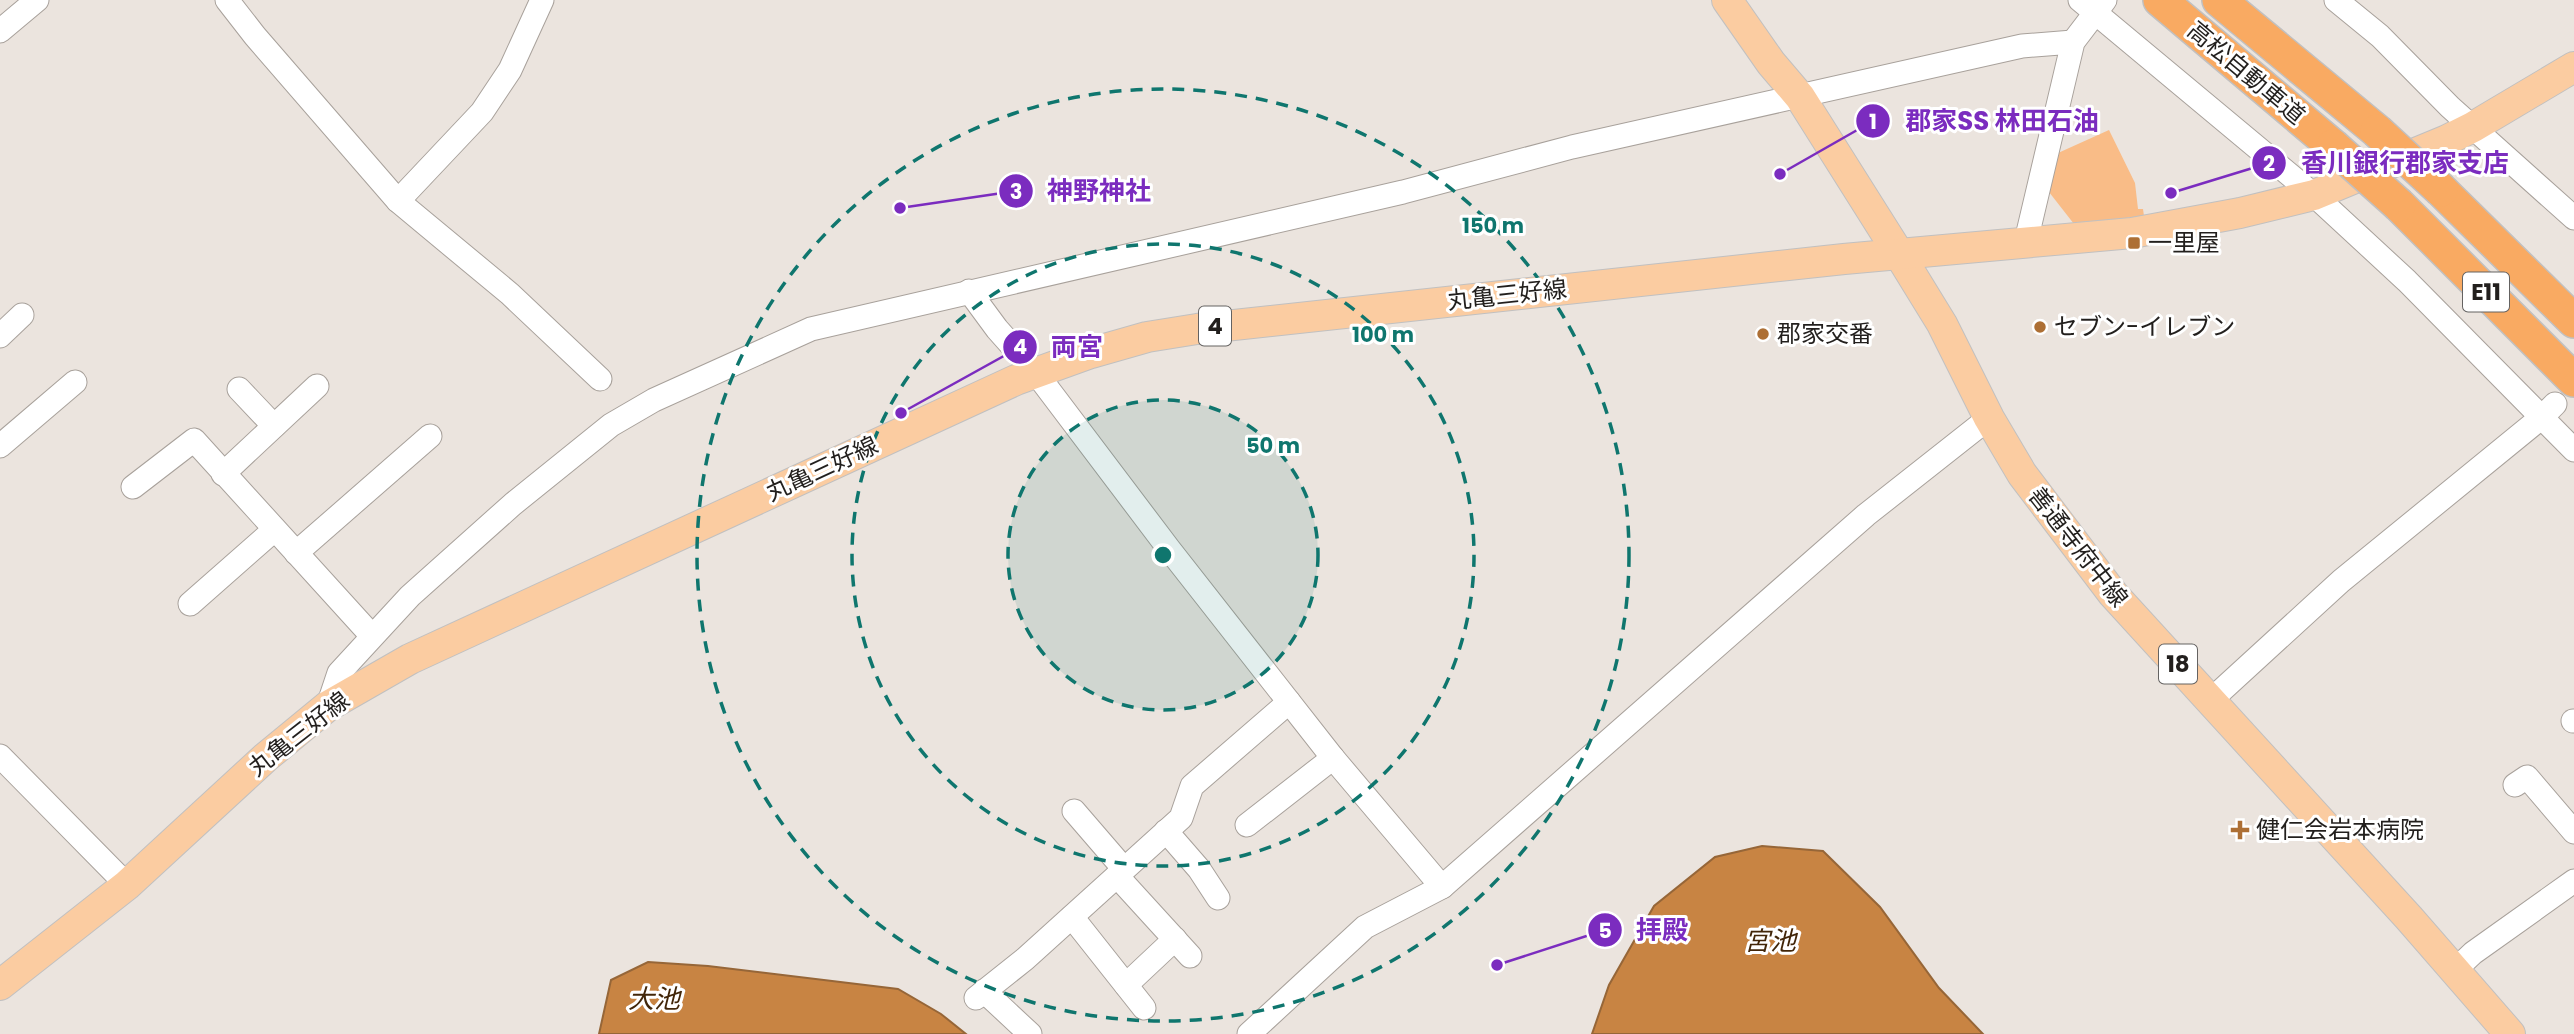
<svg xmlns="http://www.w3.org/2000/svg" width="2574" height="1034" viewBox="0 0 2574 1034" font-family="Poppins,'Noto Sans JP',sans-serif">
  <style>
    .green { fill: #f9bc87 }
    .water { fill: #c88443; stroke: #966638; stroke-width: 2 }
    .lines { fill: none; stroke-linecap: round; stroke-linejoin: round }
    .minor-casing { stroke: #a8a19b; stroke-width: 25 }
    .major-casing { stroke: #c1c0c0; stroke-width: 32 }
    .highway-casing { stroke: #c1c0c0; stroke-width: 36 }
    .minor { stroke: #fff; stroke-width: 23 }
    .major { stroke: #fbcca1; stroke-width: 30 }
    .highway { stroke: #f9aa62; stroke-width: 33 }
    .highway-bridge-casing { stroke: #c1c0c0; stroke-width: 36; stroke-linecap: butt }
    .highway-bridge { stroke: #f9aa62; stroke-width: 33 }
    .ring { fill: none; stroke: #0f766e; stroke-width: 3.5; stroke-dasharray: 12 9 }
    .poi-dot { fill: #ad6f34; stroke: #fff; stroke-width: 2.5 }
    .labels { text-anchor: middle; stroke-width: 6; stroke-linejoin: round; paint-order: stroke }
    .shield { fill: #fff; stroke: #646261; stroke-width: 2 }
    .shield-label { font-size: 23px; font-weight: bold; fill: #221f1d }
    .street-label { font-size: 24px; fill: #221f1d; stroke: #fff }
    .poi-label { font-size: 24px; fill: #221f1d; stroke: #fff; text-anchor: start }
    .water-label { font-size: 26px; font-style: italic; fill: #422609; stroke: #fff }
    .centre { fill: #0f766e; stroke: #fff; stroke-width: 3.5 }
    .ring-label { font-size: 21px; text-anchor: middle; font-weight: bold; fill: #0f766e; stroke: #fff; stroke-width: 6; stroke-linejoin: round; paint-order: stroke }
    .leader { fill: none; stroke: #7b2cbf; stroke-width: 2.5 }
    .callout-dot { fill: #7b2cbf; stroke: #fff; stroke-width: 2.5 }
    .mark-label { font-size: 21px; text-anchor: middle; font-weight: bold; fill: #fff }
    .callout-label { font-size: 26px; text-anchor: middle; font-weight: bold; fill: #7b2cbf; stroke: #fff; stroke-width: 6; stroke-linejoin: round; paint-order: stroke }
  </style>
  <rect width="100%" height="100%" fill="#ebe4de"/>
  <!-- green -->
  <polygon class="green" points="2109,130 2135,183 2138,209 2143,209 2144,216 2074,224 2049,192 2058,153"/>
  <!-- water -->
  <g class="water">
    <polygon points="1762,846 1823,851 1880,907 1939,988 1983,1034 1592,1034 1609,985 1654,906 1715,857"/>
    <polygon points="648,962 708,966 898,989 941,1014 966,1034 599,1034 611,980"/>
  </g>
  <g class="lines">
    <defs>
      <g id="minor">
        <polyline points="227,0 255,36 398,201 510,294 600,379"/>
        <polyline points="2080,0 2314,195 2407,281 2574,450"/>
        <polyline points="2336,0 2380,36 2450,107 2574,218"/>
        <polyline points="0,31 37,0"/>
        <polyline points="398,201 482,112 510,70 542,0"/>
        <polyline points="2026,241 2073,42 2105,0"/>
        <polyline points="969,291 997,329 1036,373 1169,549 1333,758 1442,887"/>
        <polyline points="0,336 22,315"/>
        <polyline points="239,389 274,426"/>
        <polyline points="0,446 75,382"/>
        <polyline points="223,474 317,386"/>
        <polyline points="133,487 194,440 372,636"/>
        <polyline points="296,553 430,436"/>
        <polyline points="190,604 274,530"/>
        <polyline points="2211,700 2341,581 2542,417 2555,404"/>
        <polyline points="328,706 339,673 410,596 513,504 611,425 654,400 811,329 1403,192 1572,147 2022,46 2073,42"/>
        <polyline points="2573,721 2574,721"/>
        <polyline points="0,756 127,885"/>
        <polyline points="2515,785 2527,777 2574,832"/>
        <polyline points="1074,811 1124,869"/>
        <polyline points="1247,825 1333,758"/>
        <polyline points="1166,831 1199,869 1218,898"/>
        <polyline points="1117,876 1190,956"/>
        <polyline points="1072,917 1144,1008"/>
        <polyline points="2454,971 2473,953 2574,881"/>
        <polyline points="1126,985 1175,939"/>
        <polyline points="984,991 1030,1034"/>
        <polyline points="976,998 1025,959 1181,818 1192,786 1289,702"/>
        <polyline points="1249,1034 1365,927 1442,887 1866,515 1989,418"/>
      </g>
      <g id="major">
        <polyline points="1727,0 1771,63 1800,97 1899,254 1942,324 1989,418 2022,474 2113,594 2409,918 2510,1034"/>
        <polyline points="0,985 127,885 266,757 328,706 410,659 1016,380 1091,353 1147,337 1197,329 1844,259 2132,233 2240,213 2314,195 2447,140 2473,127 2574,67"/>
      </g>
      <g id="highway">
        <polyline points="2160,0 2333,146"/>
        <polyline points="2219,0 2377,131"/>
        <polyline points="2441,190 2574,321"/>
        <polyline points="2399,205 2574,380"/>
      </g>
    </defs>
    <!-- minor casing -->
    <use href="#minor" class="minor-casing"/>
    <!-- major casing -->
    <use href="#major" class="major-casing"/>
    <!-- highway casing -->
    <use href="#highway" class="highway-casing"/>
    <!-- minor -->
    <use href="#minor" class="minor"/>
    <!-- major -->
    <use href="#major" class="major"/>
    <!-- highway -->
    <use href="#highway" class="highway"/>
    <defs>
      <g id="highway-bridge">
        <polyline points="2377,131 2441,190"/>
        <polyline points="2333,146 2399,205"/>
      </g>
    </defs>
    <!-- highway-bridge casing -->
    <use href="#highway-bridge" class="highway-bridge-casing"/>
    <!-- highway-bridge -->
    <use href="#highway-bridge" class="highway-bridge"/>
  </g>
  <!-- distance rings -->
  <circle cx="1163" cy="555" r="155" fill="#0f766e" fill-opacity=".12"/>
  <g class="ring">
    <circle cx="1163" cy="555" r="155"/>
    <circle cx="1163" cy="555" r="311"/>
    <circle cx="1163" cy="555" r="466"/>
  </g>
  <!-- markers -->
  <g class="poi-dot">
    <rect x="2127" y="236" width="14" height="14" rx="3.5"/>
    <circle cx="2040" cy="327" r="7"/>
    <circle cx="1763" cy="334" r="7"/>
    <path d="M2236.5 819.5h7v7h7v7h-7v7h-7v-7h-7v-7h7z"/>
  </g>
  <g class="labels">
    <!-- shield labels -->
    <g class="shield">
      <rect x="2463" y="272.5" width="46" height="39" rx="5"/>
      <rect x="1199" y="306.5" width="32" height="39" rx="5"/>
      <rect x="2159" y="644.5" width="38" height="39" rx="5"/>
    </g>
    <g class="shield-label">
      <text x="2486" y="300">E11</text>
      <text x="1215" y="334">4</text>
      <text x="2178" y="672">18</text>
    </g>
    <!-- street labels -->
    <g class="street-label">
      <text transform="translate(2246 73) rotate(40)" y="8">高松自動車道</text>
      <text transform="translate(1507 295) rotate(-6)" y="8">丸亀三好線</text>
      <text transform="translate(822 469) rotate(-25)" y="8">丸亀三好線</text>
      <text transform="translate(2078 547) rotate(52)" y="8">善通寺府中線</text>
      <text transform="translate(299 734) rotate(-38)" y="8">丸亀三好線</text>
    </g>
    <!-- poi labels -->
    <g class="poi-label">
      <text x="2148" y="251">一里屋</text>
      <text x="2054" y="335">セブン-イレブン</text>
      <text x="1777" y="342">郡家交番</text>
      <text x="2256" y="838">健仁会岩本病院</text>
    </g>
    <!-- water labels -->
    <g class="water-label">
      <text x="1770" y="950">宮池</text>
      <text x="654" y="1008">大池</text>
    </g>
  </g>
  <circle cx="1163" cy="555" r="10" class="centre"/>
  <g class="ring-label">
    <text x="1493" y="233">150 m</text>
    <text x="1383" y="342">100 m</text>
    <text x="1273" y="453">50 m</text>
  </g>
  <!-- callouts -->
  <path class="leader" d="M1780 174L1873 121M2171 193L2269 163M900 208L1016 191M901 413L1020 347M1497 965L1605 930"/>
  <g class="callout-dot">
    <circle cx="1780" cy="174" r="7"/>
    <circle cx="2171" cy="193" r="7"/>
    <circle cx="900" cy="208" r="7"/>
    <circle cx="901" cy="413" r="7"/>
    <circle cx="1497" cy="965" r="7"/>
    <circle cx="1873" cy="121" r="18"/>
    <circle cx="2269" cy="163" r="18"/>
    <circle cx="1016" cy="191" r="18"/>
    <circle cx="1020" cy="347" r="18"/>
    <circle cx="1605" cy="930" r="18"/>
  </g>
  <g class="mark-label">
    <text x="1873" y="129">1</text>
    <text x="2269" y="171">2</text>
    <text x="1016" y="199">3</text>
    <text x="1020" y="354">4</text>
    <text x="1605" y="938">5</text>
  </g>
  <g class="callout-label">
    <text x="2002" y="130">郡家SS 林田石油</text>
    <text x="2405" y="172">香川銀行郡家支店</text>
    <text x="1099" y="200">神野神社</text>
    <text x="1077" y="356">両宮</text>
    <text x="1662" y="939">拝殿</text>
  </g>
</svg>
